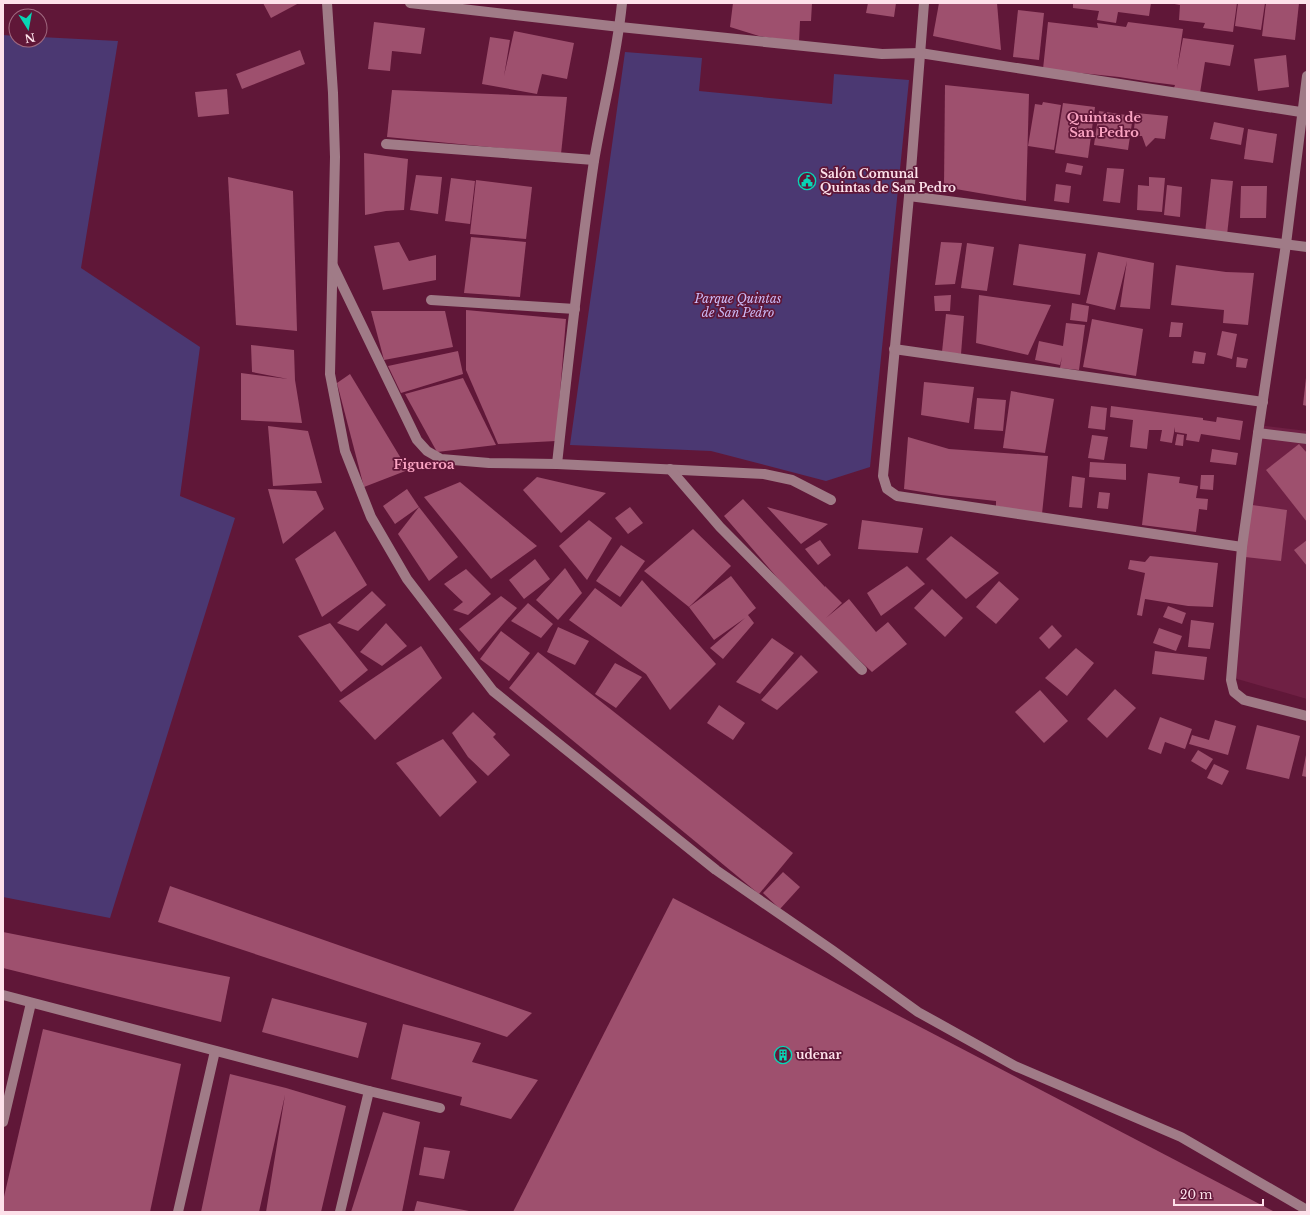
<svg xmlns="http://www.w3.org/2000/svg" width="1310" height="1215" viewBox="0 0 1310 1215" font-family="'Libre Baskerville',serif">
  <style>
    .built { fill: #6f2044 }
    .green { fill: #4b3872 }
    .building { fill: #9e506e }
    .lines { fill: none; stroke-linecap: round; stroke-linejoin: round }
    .minor { stroke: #a07b87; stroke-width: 10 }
    .labels { text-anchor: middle; stroke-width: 3.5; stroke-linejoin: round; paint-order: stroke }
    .poi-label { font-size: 12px; font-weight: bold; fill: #fde1ea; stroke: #601738; text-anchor: start }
    .park-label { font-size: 12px; font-style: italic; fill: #cbbbf7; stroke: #601738 }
    .neighbourhood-label { font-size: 13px; font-weight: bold; fill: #fba4c3; stroke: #601738 }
  </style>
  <rect width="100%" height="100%" fill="#601738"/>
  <!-- built -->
  <polygon class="built" points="1257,425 1307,431 1307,699 1227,676"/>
  <!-- green -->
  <g class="green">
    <polygon points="3,35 16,36 16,40 40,40 40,37 118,41 81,268 200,347 180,496 235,518 110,918 3,897"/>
    <polygon points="625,52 702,58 699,91 832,104 834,74 909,80 870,467 826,481 711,451 570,445"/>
  </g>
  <!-- building -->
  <g class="building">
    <polygon points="263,3 299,3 271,18"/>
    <polygon points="733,3 812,3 811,21 800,21 799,42 759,36 730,27"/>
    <polygon points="868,3 896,3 894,17 866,13"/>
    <polygon points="939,3 997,3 1001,50 933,36"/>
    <polygon points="1073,3 1151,3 1149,16 1118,12 1116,23 1097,20 1099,11 1073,8"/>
    <polygon points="1169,3 1237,3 1233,32 1203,28 1205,23 1179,20 1180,5"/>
    <polygon points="1238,3 1265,3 1261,30 1235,26"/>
    <polygon points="1266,3 1299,3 1295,40 1262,36"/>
    <polygon points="1018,10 1044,13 1039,60 1013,57"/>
    <polygon points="374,22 425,28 421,54 392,51 390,71 368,69"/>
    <polygon points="1048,22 1098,28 1097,23 1126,27 1128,22 1183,29 1177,70 1183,38 1234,45 1230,66 1205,62 1200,93 1174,88 1175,85 1151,82 1119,77 1043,69"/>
    <polygon points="514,31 574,43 567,79 542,74 537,94 482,84 490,37 510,40 504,76"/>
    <polygon points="300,50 305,64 242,89 236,74"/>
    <polygon points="1286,55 1289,87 1258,91 1254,59"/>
    <polygon points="945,85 1029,94 1026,201 944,187"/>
    <polygon points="227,89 229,114 198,117 195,92"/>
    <polygon points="392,90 567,97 561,154 387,137"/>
    <polygon points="1043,102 1061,105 1054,150 1028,146 1035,104 1042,105"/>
    <polygon points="1063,103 1095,107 1088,158 1055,153"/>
    <polygon points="1099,111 1133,116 1128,150 1094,145"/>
    <polygon points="1136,113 1168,116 1165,139 1155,138 1146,147 1142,136 1133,136"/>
    <polygon points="1214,122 1244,128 1241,145 1210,139"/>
    <polygon points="1248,129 1277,134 1273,163 1244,159"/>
    <polygon points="364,153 408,159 404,210 386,211 365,215"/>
    <polygon points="1067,163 1083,166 1081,175 1065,172"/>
    <polygon points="1107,168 1124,169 1120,203 1103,201"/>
    <polygon points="416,175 442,177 438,214 410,210"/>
    <polygon points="228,177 293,191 297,331 236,325"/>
    <polygon points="1149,177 1165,178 1162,212 1137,210 1138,185 1149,186"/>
    <polygon points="451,178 475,181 470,224 445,221"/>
    <polygon points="1211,179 1233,181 1227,235 1205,233"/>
    <polygon points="476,180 532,187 526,239 470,234"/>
    <polygon points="1056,184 1071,186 1069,203 1054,201"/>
    <polygon points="1167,185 1182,187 1180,217 1164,215"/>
    <polygon points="1241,186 1267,186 1266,218 1240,218"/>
    <polygon points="471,237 526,242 520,297 464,293"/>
    <polygon points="399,242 409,261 436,255 436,280 383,290 374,246"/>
    <polygon points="941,242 962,243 955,284 935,285"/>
    <polygon points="967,243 994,247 987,291 961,288"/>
    <polygon points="1019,244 1086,254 1080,295 1013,285"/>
    <polygon points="1098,252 1154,263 1150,309 1120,307 1127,261 1115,310 1086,303"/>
    <polygon points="1176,265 1226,272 1254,273 1248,325 1223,323 1224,310 1171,305"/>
    <polygon points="951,295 950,311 935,311 934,296"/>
    <polygon points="979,295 1051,305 1028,355 976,343"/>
    <polygon points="1072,303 1089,306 1087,322 1070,320"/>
    <polygon points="466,310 566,319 556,441 498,444 466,370"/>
    <polygon points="371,311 445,311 453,347 384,360"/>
    <polygon points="946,314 964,316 961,354 942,352"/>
    <polygon points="1092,319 1143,329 1136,376 1083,367"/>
    <polygon points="1171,322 1183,323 1181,337 1169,337"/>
    <polygon points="1066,323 1085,325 1079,370 1060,368 1062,357 1060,365 1035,360 1039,341 1063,346"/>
    <polygon points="1222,331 1237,334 1232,359 1217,355"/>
    <polygon points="251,345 294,350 295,380 302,423 241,420 241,373 288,379 252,372"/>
    <polygon points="458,351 463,374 401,393 388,366"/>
    <polygon points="1194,351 1206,353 1204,364 1192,363"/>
    <polygon points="1237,357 1248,359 1246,368 1236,367"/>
    <polygon points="350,374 408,470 364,487 337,383"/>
    <polygon points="463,378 496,445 437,452 405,394"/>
    <polygon points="1306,378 1307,378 1307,406 1303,405"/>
    <polygon points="924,382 974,387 969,423 921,415"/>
    <polygon points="1011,391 1054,399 1045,453 1003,448"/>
    <polygon points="977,398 1006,400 1003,431 974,429"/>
    <polygon points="1091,406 1107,408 1105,430 1088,428"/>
    <polygon points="1111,406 1203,418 1203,420 1216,422 1217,417 1243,421 1240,440 1201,434 1199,442 1186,440 1187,434 1175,432 1175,427 1172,443 1160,441 1162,430 1149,430 1147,449 1130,447 1133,420 1110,417"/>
    <polygon points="268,426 308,431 322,483 273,486"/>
    <polygon points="1177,434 1184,435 1183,446 1175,445"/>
    <polygon points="1092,435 1108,437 1104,460 1088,458"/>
    <polygon points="908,437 949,449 1048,456 1042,514 996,506 996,501 941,495 904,489"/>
    <polygon points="1299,444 1307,453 1307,522 1266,470"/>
    <polygon points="1212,449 1238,453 1236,465 1210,462"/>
    <polygon points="1090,462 1126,464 1126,480 1089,477"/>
    <polygon points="1148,473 1180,477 1179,483 1198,486 1196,498 1208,499 1207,510 1199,509 1196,532 1142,525"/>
    <polygon points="1201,475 1214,475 1213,490 1200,489"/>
    <polygon points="1072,476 1085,478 1082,508 1069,507"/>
    <polygon points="537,477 606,493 561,533 523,490"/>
    <polygon points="460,482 537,546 491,579 424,497"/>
    <polygon points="268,489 316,491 324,509 283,544"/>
    <polygon points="407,489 419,507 395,524 383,506"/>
    <polygon points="1099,492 1110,493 1108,509 1097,508"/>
    <polygon points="743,499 825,587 825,586 842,603 826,618 849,599 876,632 888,622 907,644 872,672 820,623 787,589 724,516"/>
    <polygon points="1252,505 1287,510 1281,561 1245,557"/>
    <polygon points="419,507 458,557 429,581 398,534"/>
    <polygon points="630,507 643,523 628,534 615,518"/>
    <polygon points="767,507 828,524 801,544"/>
    <polygon points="589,520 612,538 587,580 559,546"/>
    <polygon points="862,520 923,528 918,553 858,549"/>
    <polygon points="693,529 731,566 689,607 644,571"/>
    <polygon points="335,531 367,585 322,617 295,559"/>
    <polygon points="951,536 999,573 966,599 926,559"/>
    <polygon points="820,540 831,555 818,565 805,549"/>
    <polygon points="1307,540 1307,566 1294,550"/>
    <polygon points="621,545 645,561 620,597 596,581"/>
    <polygon points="1150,556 1218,563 1213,607 1188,606 1145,599 1142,616 1137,615 1145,573 1128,569 1130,560 1145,562"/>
    <polygon points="535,559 550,579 524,599 509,580"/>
    <polygon points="907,566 925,584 881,616 867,593"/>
    <polygon points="565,568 582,593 558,620 536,600"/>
    <polygon points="466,569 491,594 468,615 453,610 463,602 444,584"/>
    <polygon points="731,576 756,608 748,615 754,623 723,659 710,648 745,618 714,640 689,607"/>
    <polygon points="642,580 716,664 670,710 646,674 569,620 595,588 621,607"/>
    <polygon points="999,581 1019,599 996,624 976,607"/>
    <polygon points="932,589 963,618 945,637 914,608"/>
    <polygon points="372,591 386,605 358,631 337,623"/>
    <polygon points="501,596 517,608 479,652 459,629"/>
    <polygon points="528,603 553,624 541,638 511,621"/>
    <polygon points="1168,606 1186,613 1182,624 1163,617"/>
    <polygon points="1191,620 1214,623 1210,649 1188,647"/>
    <polygon points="330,623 368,670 341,692 298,636"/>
    <polygon points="386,623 407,646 382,666 360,652"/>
    <polygon points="1052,625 1062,636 1049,649 1039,638"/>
    <polygon points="558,627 589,641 575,665 547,652"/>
    <polygon points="1159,628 1182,636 1176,651 1153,643"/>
    <polygon points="501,631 530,653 509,681 480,659"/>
    <polygon points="772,638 794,653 760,694 736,682"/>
    <polygon points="421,646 442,678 375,740 339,701"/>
    <polygon points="1076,648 1094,663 1067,696 1045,678"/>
    <polygon points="1155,651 1207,657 1204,680 1152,674"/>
    <polygon points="538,652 793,853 759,894 509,688"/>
    <polygon points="801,655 818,672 777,710 761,700"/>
    <polygon points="615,663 642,677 616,708 595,694"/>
    <polygon points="1115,689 1136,708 1107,738 1087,719"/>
    <polygon points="1040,690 1068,721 1044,743 1015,712"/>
    <polygon points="719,705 745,723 733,740 707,723"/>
    <polygon points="473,712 496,734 493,737 510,755 488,776 468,757 452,733"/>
    <polygon points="1160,717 1192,729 1185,749 1165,742 1161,754 1148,749"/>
    <polygon points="1215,720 1236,726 1228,755 1189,744 1192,735 1209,740"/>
    <polygon points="1257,725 1300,736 1289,779 1246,769"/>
    <polygon points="443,739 477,782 440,817 396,763"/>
    <polygon points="1198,750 1213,759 1206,770 1191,761"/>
    <polygon points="1306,755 1307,755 1307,777 1302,776"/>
    <polygon points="1214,764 1229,771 1222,785 1207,778"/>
    <polygon points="783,872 800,887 780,909 763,893"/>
    <polygon points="170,886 532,1013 507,1037 158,922"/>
    <polygon points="673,898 1275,1212 513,1212"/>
    <polygon points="3,932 230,977 221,1022 3,968"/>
    <polygon points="272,998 367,1023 358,1058 262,1032"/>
    <polygon points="403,1024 481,1043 472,1062 538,1080 511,1119 460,1105 462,1097 391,1079"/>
    <polygon points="43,1029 181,1064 150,1212 3,1212 3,1201"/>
    <polygon points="230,1074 286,1088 346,1106 321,1212 266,1212 285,1095 259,1212 201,1212"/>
    <polygon points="383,1112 420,1122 402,1212 351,1212"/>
    <polygon points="424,1147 450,1151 444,1179 419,1175"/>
    <polygon points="417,1201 469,1211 469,1212 414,1212"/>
  </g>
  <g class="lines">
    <!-- minor -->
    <g class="minor">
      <polyline points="327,3 333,93 335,157 330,374 345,451 371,517 407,579 493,691 716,870 832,950 918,1012 1015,1066 1181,1137 1307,1210"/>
      <polyline points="410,3 620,27 882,54 920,53 1307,113"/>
      <polyline points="924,3 909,196 883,476 887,489 897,496 1242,547"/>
      <polyline points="1307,76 1286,244 1258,433 1242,547 1231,680 1234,692 1244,700 1307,716"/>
      <polyline points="386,144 594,160"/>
      <polyline points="909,196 1307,247"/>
      <polyline points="333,266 417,440 427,451 441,459 489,463 557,464 764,474 792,480 831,500"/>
      <polyline points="431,300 575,309"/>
      <polyline points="894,349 1263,402"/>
      <polyline points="1258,433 1307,439"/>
      <path d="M557,464C568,363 579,261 594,161C603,108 617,56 622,3"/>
      <polyline points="670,469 720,527 862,670"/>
      <polyline points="3,995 369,1091 440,1108"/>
      <polyline points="3,1122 31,1003"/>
      <polyline points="178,1212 215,1051"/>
      <polyline points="340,1212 369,1091"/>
    </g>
  </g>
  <!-- icons -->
  <defs>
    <symbol id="civic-ring" viewBox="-11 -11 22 22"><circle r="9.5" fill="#601738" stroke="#08d5b5" stroke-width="1.5"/><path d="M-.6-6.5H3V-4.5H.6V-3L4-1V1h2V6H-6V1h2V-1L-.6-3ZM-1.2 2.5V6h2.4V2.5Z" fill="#08d5b5"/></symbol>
    <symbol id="building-ring" viewBox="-11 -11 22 22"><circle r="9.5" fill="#601738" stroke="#08d5b5" stroke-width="1.5"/><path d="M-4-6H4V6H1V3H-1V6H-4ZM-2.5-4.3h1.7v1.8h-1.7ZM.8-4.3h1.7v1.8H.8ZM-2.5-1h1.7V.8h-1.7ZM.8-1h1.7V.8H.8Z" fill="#08d5b5"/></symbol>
  </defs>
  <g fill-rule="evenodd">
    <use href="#civic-ring" x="797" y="171" width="20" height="20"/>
    <use href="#building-ring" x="773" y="1045" width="20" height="20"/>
  </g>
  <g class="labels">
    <!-- poi labels -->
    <g class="poi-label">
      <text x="820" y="178">Salón Comunal<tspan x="820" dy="14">Quintas de San Pedro</tspan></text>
      <text x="796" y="1059">udenar</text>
    </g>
    <!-- park labels -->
    <g class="park-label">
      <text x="738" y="303">Parque Quintas<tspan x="738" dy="14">de San Pedro</tspan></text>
    </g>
    <!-- neighbourhood labels -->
    <g class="neighbourhood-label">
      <text x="1104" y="122">Quintas de<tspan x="1104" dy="15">San Pedro</tspan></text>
      <text x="424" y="469">Figueroa</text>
    </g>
  </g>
  <!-- border -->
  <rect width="1310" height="1215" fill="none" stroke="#fde1ea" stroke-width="8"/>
  <!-- north arrow -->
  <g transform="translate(28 28) rotate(169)"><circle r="19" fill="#601738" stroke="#9f687f"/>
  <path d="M0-3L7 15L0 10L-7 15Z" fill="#08d5b5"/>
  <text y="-6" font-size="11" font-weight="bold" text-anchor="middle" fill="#fde1ea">N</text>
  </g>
  <!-- scale -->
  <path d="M1174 1199v6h89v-6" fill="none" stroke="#fde1ea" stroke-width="2"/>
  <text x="1180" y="1199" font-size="12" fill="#fde1ea" stroke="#601738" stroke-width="3" paint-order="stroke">20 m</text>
</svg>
